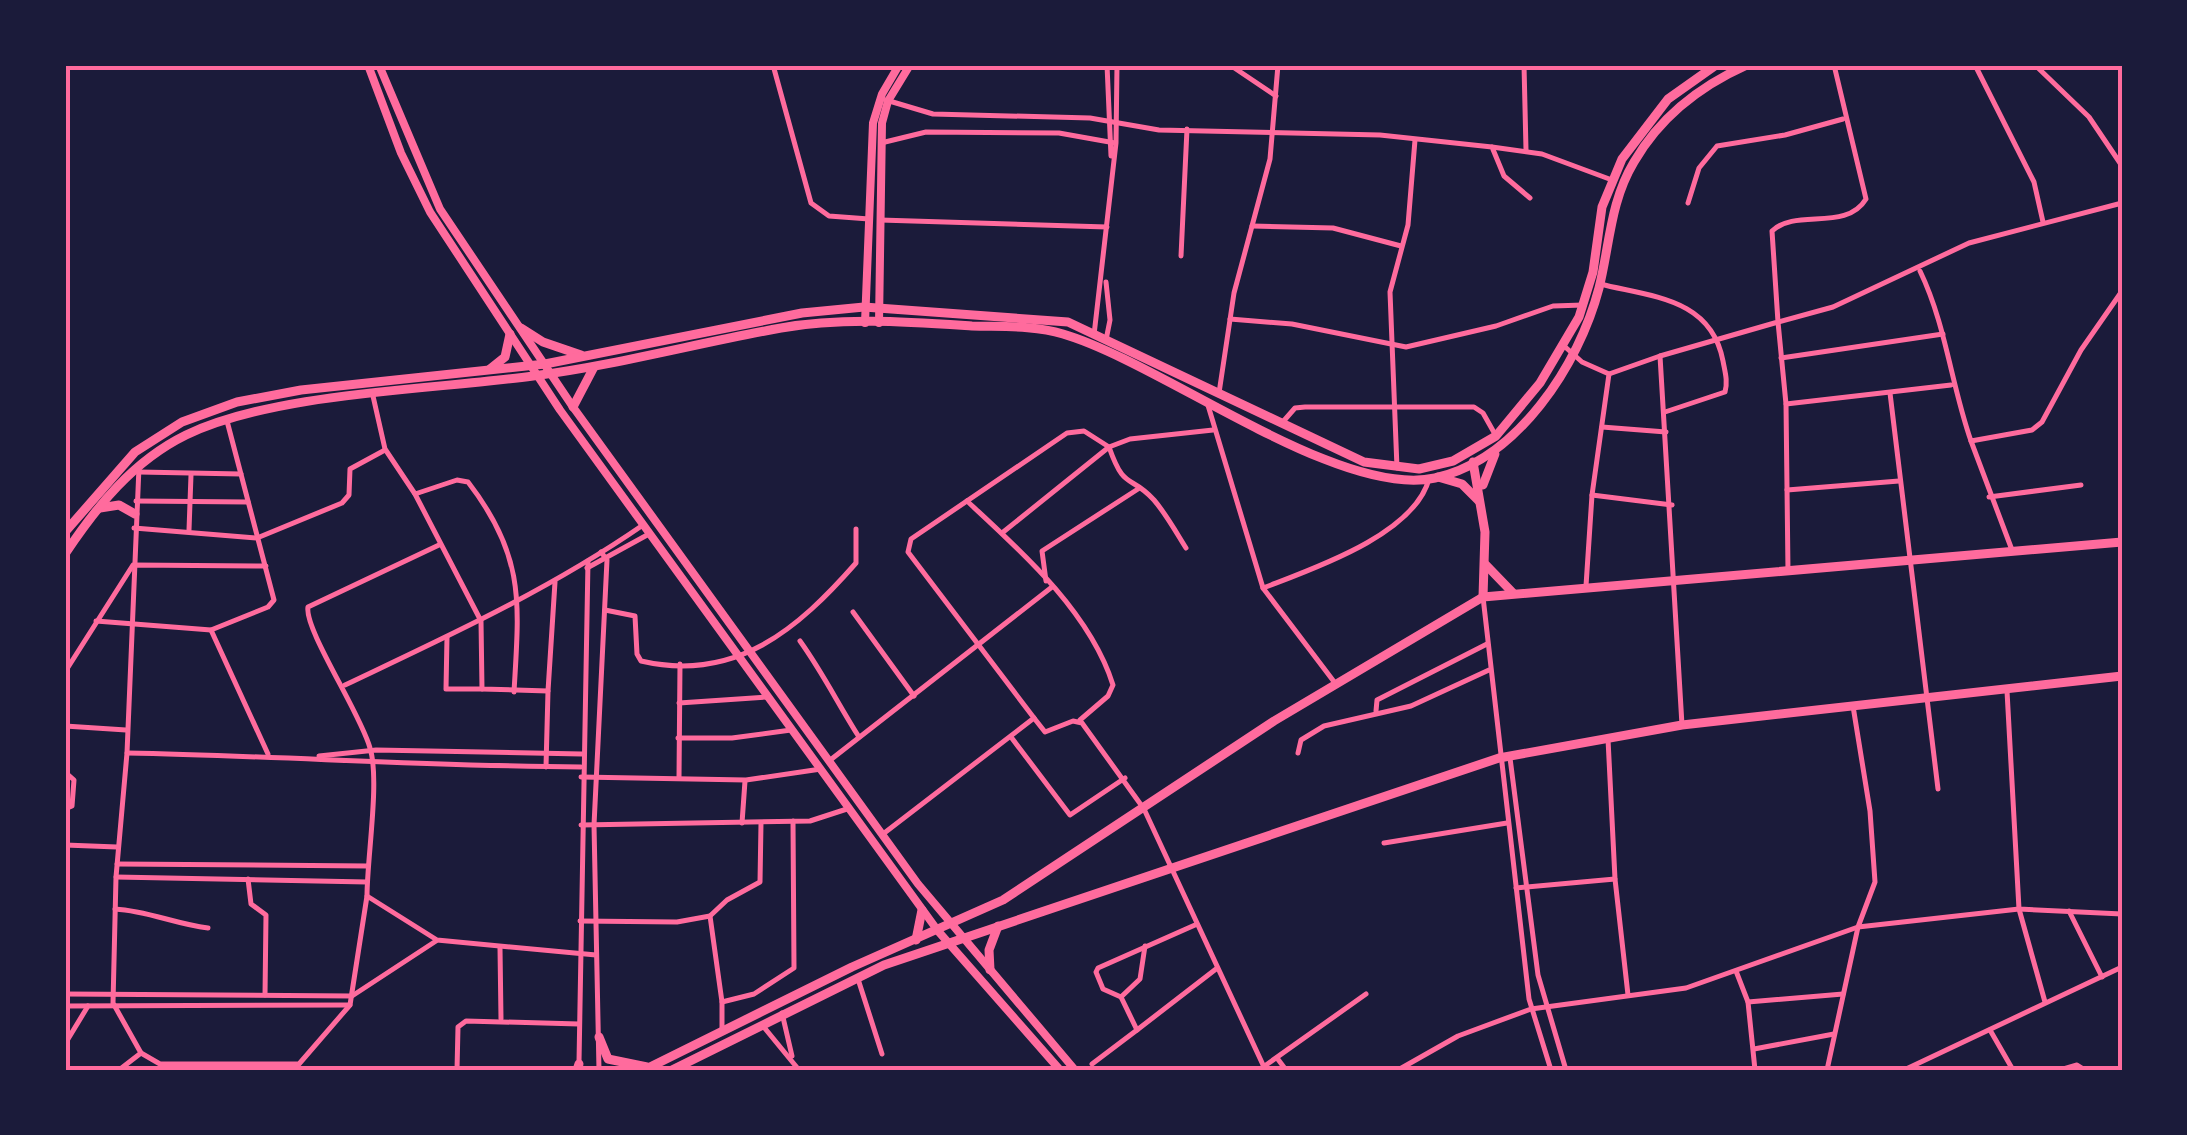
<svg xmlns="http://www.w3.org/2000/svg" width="2187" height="1135" viewBox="0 0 2187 1135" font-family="'Nunito Sans',sans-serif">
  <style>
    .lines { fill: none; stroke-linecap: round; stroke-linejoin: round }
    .minor { stroke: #ff6b9d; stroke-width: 5 }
    .secondary { stroke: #ff6b9d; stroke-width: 8 }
    .primary { stroke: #ff6b9d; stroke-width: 9 }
    .neatline { fill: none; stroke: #ff6b9d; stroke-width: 4 }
  </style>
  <rect width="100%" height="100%" fill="#1b1b3a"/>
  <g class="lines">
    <!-- minor -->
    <g class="minor">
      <polyline points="773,65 811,203 829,216 869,219"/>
      <polyline points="1107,65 1111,156"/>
      <polyline points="1230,65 1276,96"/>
      <polyline points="1524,65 1526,150"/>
      <polyline points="1975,65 2034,182 2043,222"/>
      <polyline points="2035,65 2089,117 2122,166"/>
      <polyline points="886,100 933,114 1090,118 1159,130 1380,135 1492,147 1504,176 1530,198"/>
      <polyline points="881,143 926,132 1059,133 1115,143"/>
      <polyline points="1492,147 1542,154 1612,180"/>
      <polyline points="1688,203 1699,168 1717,146 1785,135 1843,119"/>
      <polyline points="880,220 1107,227"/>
      <polyline points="1252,226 1333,228 1401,246"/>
      <polyline points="1181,256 1187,129"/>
      <path d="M1920,271C1946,325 1951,384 1971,441L2032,430L2042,422L2081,350L2122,291"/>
      <path d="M1600,284C1652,297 1711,298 1723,361C1725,372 1728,381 1725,392L1665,412"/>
      <polyline points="1230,319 1292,324 1406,347 1496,326 1553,306 1583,305"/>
      <polyline points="1094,335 1116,143 1117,65"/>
      <polyline points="1106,340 1110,320 1106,282"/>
      <polyline points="1563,345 1582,362 1609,374 1592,495 1586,586"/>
      <polyline points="1781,358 1943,334"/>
      <polyline points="1609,374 1660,356"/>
      <polyline points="1219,393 1234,293 1270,159 1278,65"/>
      <polyline points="1890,393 1938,789"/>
      <polyline points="373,396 385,449 415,494 481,621 482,689 548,691 555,582"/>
      <polyline points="1207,402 1263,588 1335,683"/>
      <polyline points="1786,404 1778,322 1833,307 1969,243 2122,203"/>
      <polyline points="1281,424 1295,408 1305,407 1474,407 1483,413 1496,436"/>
      <polyline points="1602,427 1666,432"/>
      <polyline points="1971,441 2012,550"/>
      <polyline points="139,467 127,753 116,877 113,1003 141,1053 160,1064 299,1064 350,1005 367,896 437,940 596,955"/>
      <polyline points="1397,468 1390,292 1408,225 1415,140"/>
      <polyline points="139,472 241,474"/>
      <polyline points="1787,490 1899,481"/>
      <path d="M415,494L457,480L468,482C526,557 519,604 514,692"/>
      <polyline points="1592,495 1672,505"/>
      <polyline points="1989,497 2081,485"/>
      <polyline points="136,501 248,502"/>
      <path d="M967,501C1021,551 1090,612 1113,685L1108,696L1080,720"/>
      <polyline points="134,528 257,538 342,503 349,495 350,469 385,450"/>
      <polyline points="189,530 191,475"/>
      <path d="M1186,548C1176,532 1166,514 1154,500C1129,473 1125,492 1109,447L1130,439L1213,430"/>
      <polyline points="587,568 649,534"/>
      <polyline points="1788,571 1786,404 1951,385"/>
      <polyline points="1046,581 1042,551 1138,489"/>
      <path d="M1263,588C1312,569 1414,535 1429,479"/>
      <polyline points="1483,597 1529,999 1551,1070"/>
      <path d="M605,610L635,616L637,654L641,661C736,683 798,629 856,563V529"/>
      <polyline points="853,612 914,696"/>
      <polyline points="96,621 211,630 268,607 274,600 227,421"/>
      <polyline points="211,630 268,754"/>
      <polyline points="447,637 446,689 482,689"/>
      <path d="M800,641C823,673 838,704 859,737"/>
      <polyline points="65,672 133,565 266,566"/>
      <path d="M345,685C448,636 549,590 643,525"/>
      <polyline points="2007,691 2019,909 2122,914"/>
      <polyline points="679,703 767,697"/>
      <polyline points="1376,711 1377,700 1487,644"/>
      <polyline points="1034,718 1045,732 1073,721 1082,723 1144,809 1264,1067"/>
      <path d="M1682,725L1660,356L1778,322L1772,231C1796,208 1846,232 1866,199L1834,65"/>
      <polyline points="65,726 126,730"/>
      <polyline points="1011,737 1070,815 1125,778"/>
      <polyline points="678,738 732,738 791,730"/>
      <polyline points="1608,739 1615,879"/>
      <path d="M127,753C279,756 429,766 581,767"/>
      <polyline points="1298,753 1301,740 1324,726 1411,706 1489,670"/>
      <polyline points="319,756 376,750 582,754"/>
      <polyline points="1510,758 1538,975 1566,1070"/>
      <polyline points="829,761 1052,587"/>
      <polyline points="546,767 548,691"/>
      <polyline points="65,772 74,780 72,806 65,809"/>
      <polyline points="581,777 746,780 821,769"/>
      <polyline points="679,778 680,664"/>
      <polyline points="742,823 745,781"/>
      <polyline points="581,825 810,821 850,808"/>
      <polyline points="883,834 1034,718 908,552 911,539 1067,433 1084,431 1109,447 1002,533"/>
      <polyline points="1384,843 1507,823"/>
      <polyline points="65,845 117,847"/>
      <polyline points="117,864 368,866"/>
      <polyline points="116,877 367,882"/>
      <polyline points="248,879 251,904 266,915 265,995"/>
      <polyline points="1516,888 1615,879 1628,995"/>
      <path d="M367,896C367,858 380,780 370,748C361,714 304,629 308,607L439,545"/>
      <path d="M115,909C148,911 175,924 208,928"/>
      <polyline points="2069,911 2102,977"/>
      <polyline points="710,916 727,900 760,882 761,823"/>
      <polyline points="580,921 677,922 710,916 722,1002 754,994 794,968 793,821"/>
      <polyline points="500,948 501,1019"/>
      <polyline points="1736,971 1748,1002 1755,1070"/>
      <polyline points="858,979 882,1054"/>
      <polyline points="65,994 352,996 436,941"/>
      <polyline points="1121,997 1140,979 1145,946"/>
      <polyline points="1748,1002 1843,994"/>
      <polyline points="65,1006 350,1005"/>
      <polyline points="782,1013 792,1056"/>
      <polyline points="763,1026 799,1070"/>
      <polyline points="722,1028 722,1002"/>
      <polyline points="1137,1030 1216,969"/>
      <polyline points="1990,1030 2013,1070"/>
      <polyline points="65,1044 88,1006"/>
      <polyline points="1754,1049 1834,1034"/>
      <polyline points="1277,1058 1286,1070"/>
      <polyline points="579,1062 588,561"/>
      <polyline points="1092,1064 1137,1030 1121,997 1103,989 1096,972 1098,968 1195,925"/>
      <polyline points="119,1070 141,1053"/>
      <polyline points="457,1070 458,1027 466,1021 579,1024"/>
      <polyline points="599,1070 594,825 607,560 601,552"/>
      <polyline points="1259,1070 1366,994"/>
      <polyline points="1398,1070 1458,1036 1531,1009 1686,988 1858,927 2019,909 2045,1002"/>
      <polyline points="1827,1070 1858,927 1875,882 1870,811 1853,706"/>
      <polyline points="1904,1070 2122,967"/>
      <polyline points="2060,1070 2077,1065 2085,1070"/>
    </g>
    <!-- secondary -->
    <g class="secondary">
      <polyline points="368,65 401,153 430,212 560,410 938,931 1060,1070"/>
      <polyline points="379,65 440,209 573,407 918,884 1075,1070"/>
      <polyline points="865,323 873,123 882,94 899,65"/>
      <polyline points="879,323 882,123 888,101 910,65"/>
    </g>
    <!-- primary -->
    <g class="primary">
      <polyline points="521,328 543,342 581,355"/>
      <polyline points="490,369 505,357 510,334"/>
      <polyline points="573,407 594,367"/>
      <polyline points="1473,462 1485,532 1483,597"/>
      <polyline points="1438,477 1462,484 1479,501"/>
      <polyline points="1483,485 1495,454"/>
      <polyline points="100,508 119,505 135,514"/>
      <polyline points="65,532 135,452 182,422 237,402 301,390 545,364 802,313 864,307 1068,322 1364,462 1419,469 1453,461 1496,436 1540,383 1579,317 1593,272 1602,207 1622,159 1668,99 1716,65"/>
      <path d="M65,554C97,506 133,461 186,435C276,392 432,390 533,376C617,365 698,343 781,328C842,317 910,322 972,326C1001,327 1034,325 1063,334C1162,363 1338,499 1435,478C1517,460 1579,365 1599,288C1610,244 1610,202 1634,162C1660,117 1700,86 1747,65"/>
      <polyline points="1486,565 1513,593"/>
      <polyline points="916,940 922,910"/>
      <polyline points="990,970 989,950 998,926"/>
      <polyline points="599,1037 608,1059 647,1067"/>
      <polyline points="577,1070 579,1064"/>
      <polyline points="644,1070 852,967 1003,900 1274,721 1483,597 2122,542"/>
      <polyline points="672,1070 884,965 1499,758 1682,725 2122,676"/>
    </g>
  </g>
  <!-- border -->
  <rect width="2187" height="1135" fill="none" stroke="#1b1b3a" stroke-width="135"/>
  <rect x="68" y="68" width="2052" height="1000" class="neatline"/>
</svg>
